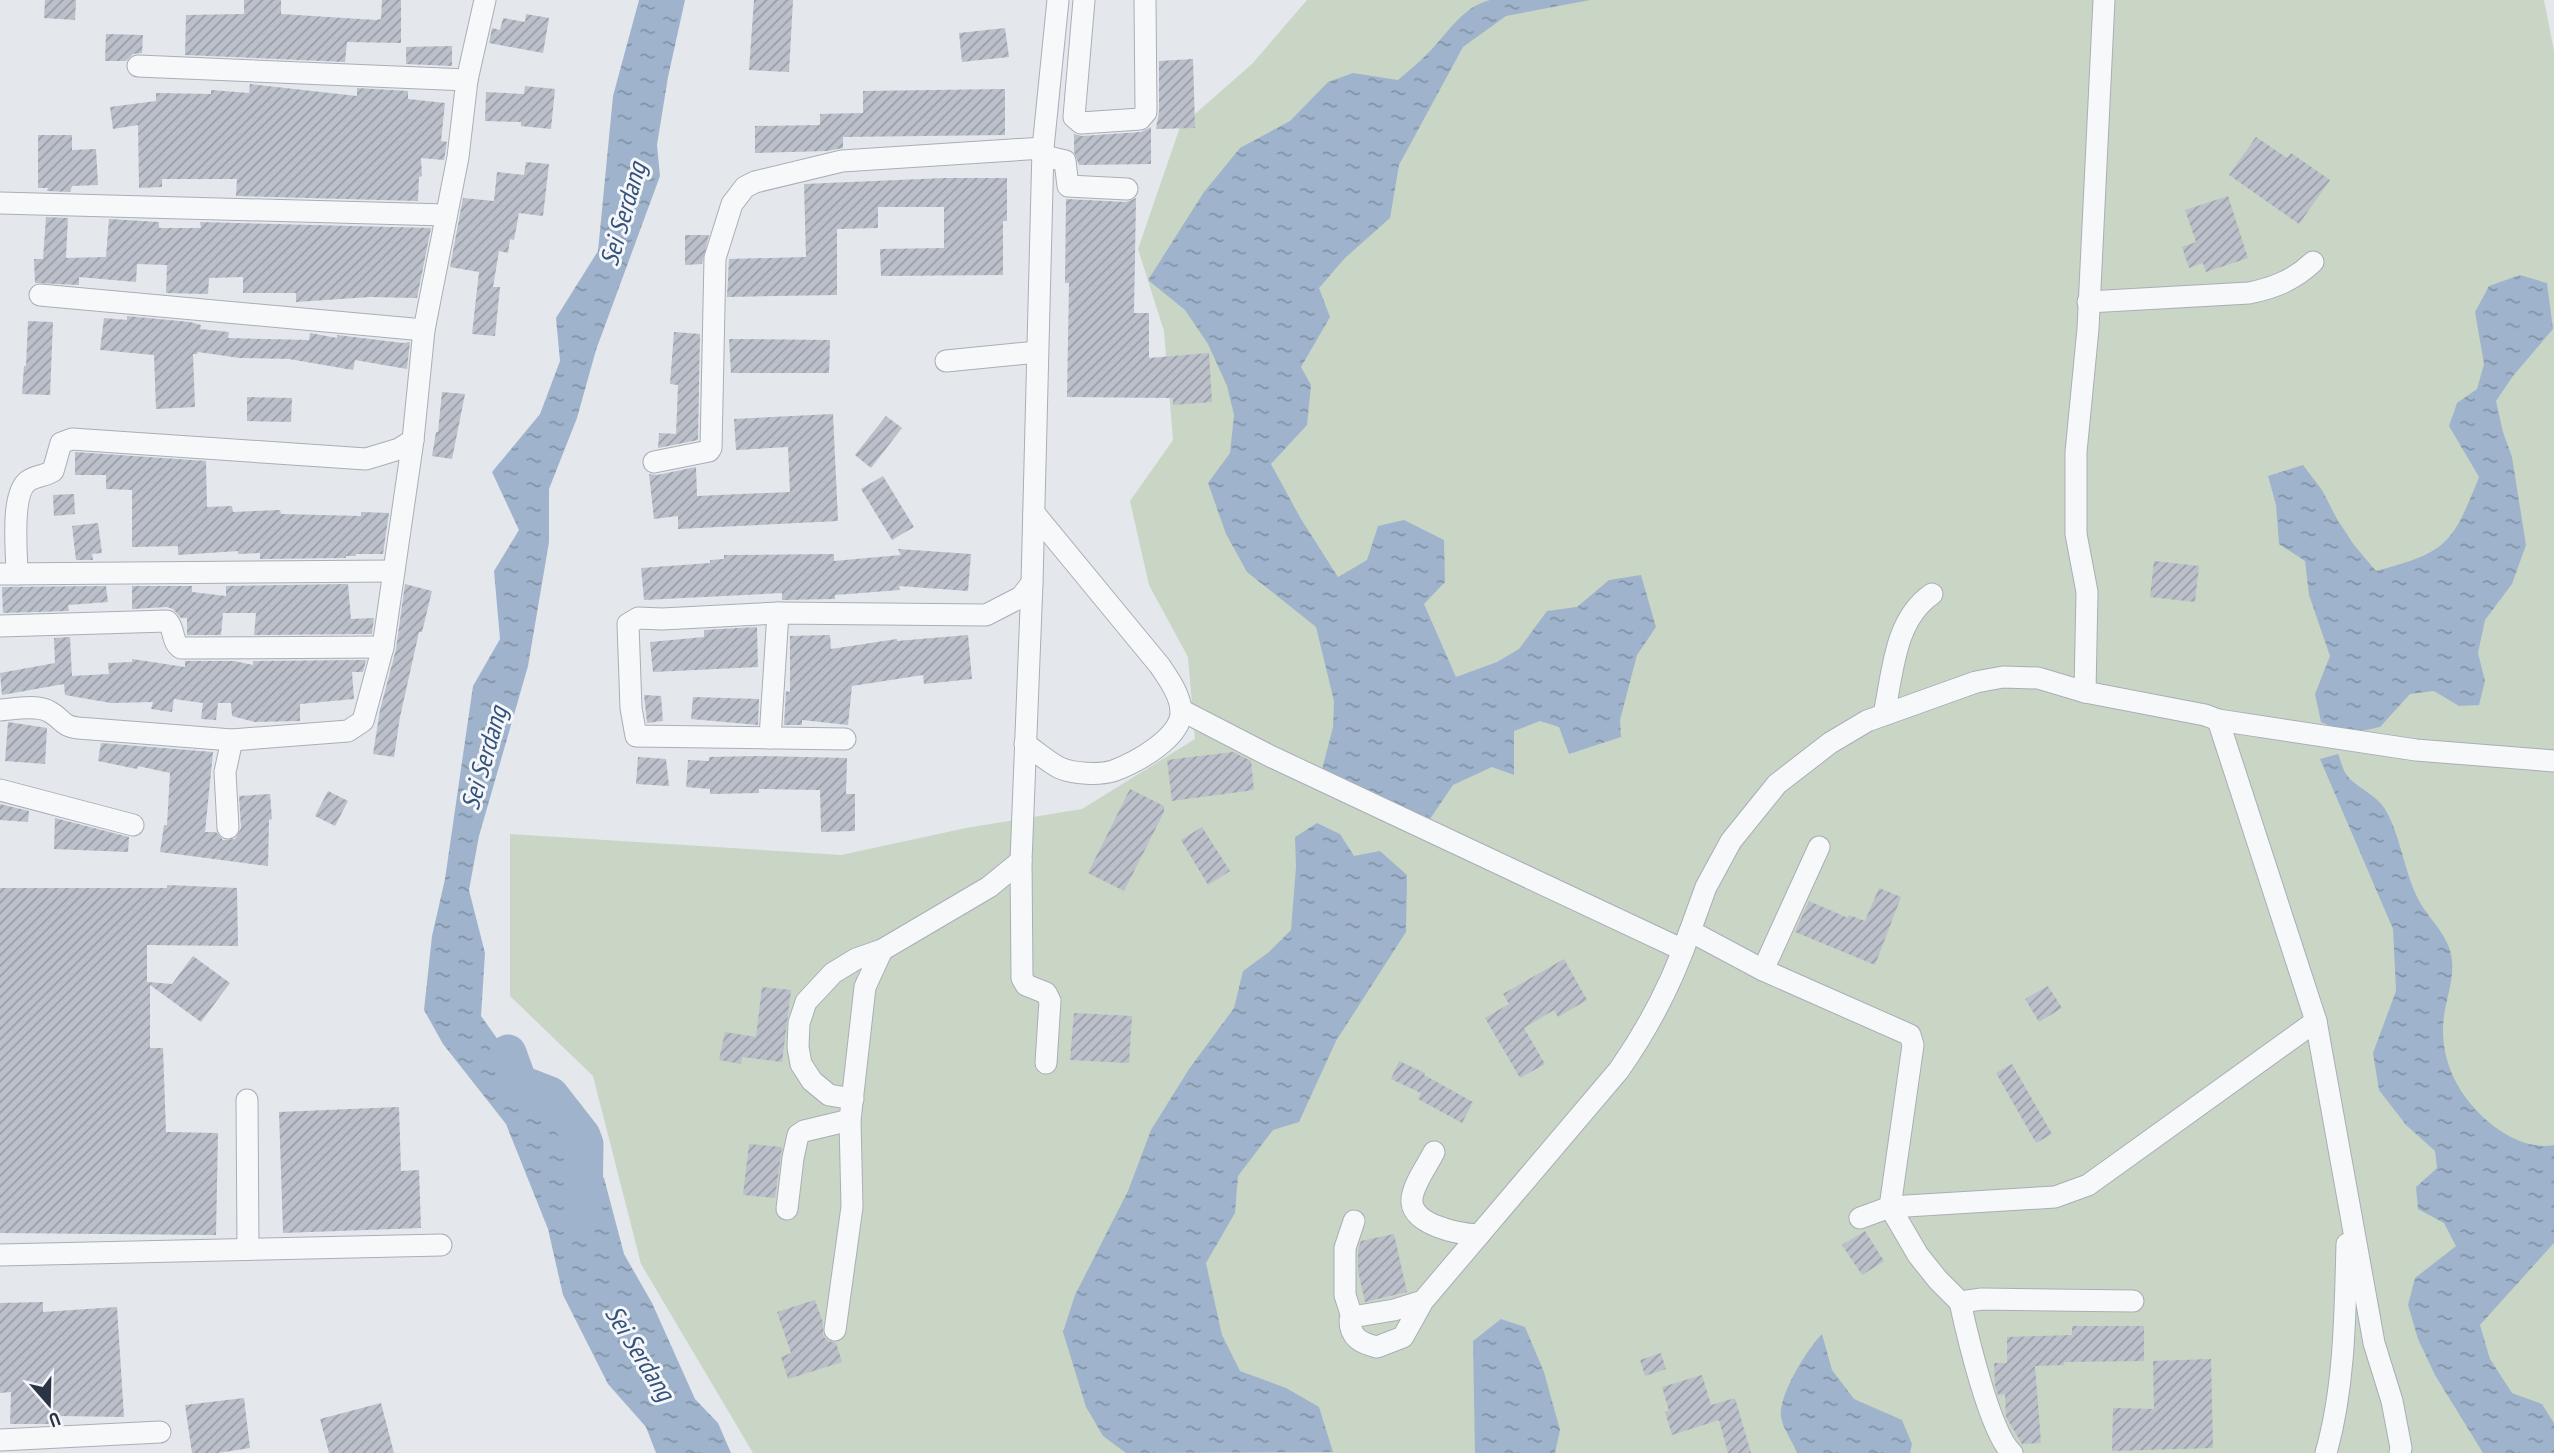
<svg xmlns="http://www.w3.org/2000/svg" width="2554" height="1453" viewBox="0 0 2554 1453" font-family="'PT Sans Narrow',sans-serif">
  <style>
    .green { fill: #c9d6c5 }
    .water { fill: url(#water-ripples) }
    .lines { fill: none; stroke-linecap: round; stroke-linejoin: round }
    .river { stroke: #9fb4cc; stroke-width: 37 }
    .building { fill: url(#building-hatch) }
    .minor-casing { stroke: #a9aeb7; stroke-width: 23 }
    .minor { stroke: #f7f8fa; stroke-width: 21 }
    .labels { text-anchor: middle; stroke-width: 6; stroke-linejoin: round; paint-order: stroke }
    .water-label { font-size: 26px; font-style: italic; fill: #34527a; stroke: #f4f6f9 }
  </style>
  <defs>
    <pattern id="water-ripples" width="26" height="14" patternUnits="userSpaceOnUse" patternTransform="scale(1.75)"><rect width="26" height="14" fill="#9fb4cc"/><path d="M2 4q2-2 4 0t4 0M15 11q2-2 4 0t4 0" fill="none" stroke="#8293a7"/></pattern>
    <pattern id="building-hatch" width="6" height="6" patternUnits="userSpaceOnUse" patternTransform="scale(1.75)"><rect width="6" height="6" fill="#bbc0ca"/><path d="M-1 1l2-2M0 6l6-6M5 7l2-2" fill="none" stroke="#989da6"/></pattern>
  </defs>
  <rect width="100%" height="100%" fill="#e4e7ec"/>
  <!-- green -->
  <polygon class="green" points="1307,0 2544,0 2554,51 2554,1453 753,1453 641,1264 593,1076 510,996 510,834 841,855 966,828 1082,809 1195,739 1188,657 1149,585 1130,501 1173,440 1164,331 1138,249 1180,127 1252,64"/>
  <!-- water -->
  <g class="water">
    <polygon points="639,0 685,0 668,77 657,145 660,176 596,350 577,418 549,489 549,542 528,666 479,836 469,890 485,953 481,1016 575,1147 604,1178 624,1254 652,1303 695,1399 718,1423 731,1453 656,1453 646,1427 608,1384 563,1295 548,1229 506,1124 443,1044 424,1010 432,936 445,879 473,686 500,639 494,571 519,530 492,472 540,414 560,361 556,318 598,251 613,96"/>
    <path d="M1490,0H1590L1506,16L1463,47L1399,165L1390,218L1345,258L1319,288L1330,317L1301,367L1311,385L1307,425L1271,464L1301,519L1338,577L1367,560L1378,526L1404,520L1444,540L1445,582L1424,604L1456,677L1497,662L1519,649L1547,611L1577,607L1609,580L1641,575L1656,627L1637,655L1620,720L1621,737L1569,754L1559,727L1540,721L1514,731V775L1492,767L1453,785L1430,819L1320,777L1333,727L1334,701L1316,627L1247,572L1226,534L1208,483L1230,453L1234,415L1227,386L1208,344L1185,310L1148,280L1204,192L1240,148L1290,121L1328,82L1353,73L1398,80C1409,70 1421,61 1431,50C1449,31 1463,7 1490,0Z"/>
    <path d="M2520,275L2547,283L2553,329L2513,376L2496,401L2503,432L2512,457L2526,545L2512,584L2485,620L2478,653L2485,681L2479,705L2459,706L2434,691L2410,694L2380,727L2348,734L2321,722L2315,694L2330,656L2309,595L2305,561L2279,544L2276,505L2268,476L2303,465L2322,490L2337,519L2354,545L2376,571C2447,552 2452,545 2479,477L2449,426L2457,403L2477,389L2484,364L2475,312L2489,286Z"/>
    <path d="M2338,754C2341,761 2343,772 2349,778C2360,789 2376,795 2385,809C2402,838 2404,875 2421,904C2428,916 2439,927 2445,939C2460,965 2448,989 2444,1016C2438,1061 2460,1100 2495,1127C2511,1139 2533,1149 2554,1145V1243L2480,1325L2490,1359L2512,1393L2542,1404L2554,1423V1453H2483L2435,1375L2418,1339L2408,1305L2415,1278L2456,1246L2444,1223L2418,1209L2416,1187L2437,1168L2435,1151L2406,1125L2379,1090L2373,1053L2396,991L2393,929L2320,759Z"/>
    <polygon points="1317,823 1340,834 1354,856 1380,851 1407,875 1406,932 1336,1041 1299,1122 1273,1130 1238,1176 1235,1213 1206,1263 1222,1335 1240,1371 1286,1388 1319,1407 1333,1452 1126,1453 1103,1436 1086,1407 1063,1332 1075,1295 1128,1191 1151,1130 1189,1069 1234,1008 1243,971 1269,952 1291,930 1296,867 1295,837"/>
    <polygon points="1501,1319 1525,1327 1544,1372 1560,1430 1555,1453 1475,1453 1473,1341"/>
    <path d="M1822,1334L1832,1370L1854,1399L1902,1420L1912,1444L1910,1453H1797C1793,1442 1783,1429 1781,1417C1778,1396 1807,1349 1822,1334Z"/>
  </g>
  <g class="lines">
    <!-- river -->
    <polyline class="river" points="508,1053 519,1083 550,1095 582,1136 585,1144 584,1208"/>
  </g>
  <!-- building -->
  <g class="building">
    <polygon points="45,0 76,0 75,20 44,18"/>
    <polygon points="244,0 281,0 281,14 376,20 381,19 382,0 401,0 401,43 347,42 345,62 185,55 186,15 244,14"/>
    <polygon points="754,0 793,0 789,72 749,70"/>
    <polygon points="526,14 549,18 543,53 489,43 492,28 500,30 503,18 525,22"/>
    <polygon points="1005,28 1009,57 962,62 959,33"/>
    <polygon points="106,34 143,35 142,53 133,54 126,61 105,61"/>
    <polygon points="452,46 452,66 406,64 406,47"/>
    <polygon points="1193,59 1195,128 1156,129 1159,112 1159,61"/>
    <polygon points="250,84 357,96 357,88 408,91 408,99 445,103 441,141 447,142 444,160 421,158 422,176 419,177 418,201 236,196 237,179 162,179 162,187 139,188 138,125 113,129 110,107 156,101 156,93 211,94 211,90 249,93"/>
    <polygon points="525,86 555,89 551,129 521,126 521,122 485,121 486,92 524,94"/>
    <polygon points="1005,89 1005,135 843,137 843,148 827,151 755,153 755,126 820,125 820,114 863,113 863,91"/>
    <polygon points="1151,127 1151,164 1079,165 1074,152 1074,134 1082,136 1141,132"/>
    <polygon points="38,135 72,135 72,150 96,149 98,185 72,186 70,192 47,191 48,188 38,188"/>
    <polygon points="2256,137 2287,158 2291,153 2330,180 2299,224 2229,175"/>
    <polygon points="526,162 549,164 543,216 519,213 514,240 510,239 508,253 499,251 493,287 500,287 495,336 472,334 479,272 450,267 463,198 494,201 497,172 524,175"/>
    <polygon points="945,178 1007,178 1007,221 1003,221 1003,275 881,276 880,249 944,248 944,207 878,207 878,228 837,229 837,295 727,297 729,259 806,257 804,184"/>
    <polygon points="2228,196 2248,258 2206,272 2203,263 2189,268 2182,247 2196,242 2185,210"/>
    <polygon points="1136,198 1134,313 1149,313 1149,358 1209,353 1212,402 1173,405 1173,398 1067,397 1069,283 1065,283 1066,199 1126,202"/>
    <polygon points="46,217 68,218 66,258 106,257 109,219 159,222 159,228 201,228 200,222 431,228 417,298 370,297 296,302 296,293 243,293 243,277 209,278 208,294 166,293 167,265 137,264 136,282 79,277 79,285 35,283 34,259 43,259"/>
    <polygon points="685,235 709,235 702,264 685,265"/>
    <polygon points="127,316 190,322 201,325 200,329 229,332 228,338 309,340 310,333 337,338 337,335 403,343 410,342 407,369 355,360 353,370 289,359 240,358 198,352 197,354 193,354 195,407 156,409 154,355 100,350 104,318 127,320"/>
    <polygon points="28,321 53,322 50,395 22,394 24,366 26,366"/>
    <polygon points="674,332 700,334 698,440 658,448 659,433 676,434 678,385 670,384"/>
    <polygon points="729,339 830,340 829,373 731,373"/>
    <polygon points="442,392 465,394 452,459 432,456 436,432 438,432"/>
    <polygon points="247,397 292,398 291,422 247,421"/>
    <polygon points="833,414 838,521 678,529 678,516 654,519 649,474 657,475 696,467 697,496 790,492 788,447 736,450 734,419"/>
    <polygon points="886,416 902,428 871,468 855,455"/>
    <polygon points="75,452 206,461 207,507 232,506 233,512 280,510 281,514 361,516 361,512 389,513 383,554 356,554 356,556 346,556 346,558 260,559 260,553 238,554 238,551 178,555 178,546 132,547 132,490 106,489 106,475 75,475"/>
    <polygon points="883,476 914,527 892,540 861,489"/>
    <polygon points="74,494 75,514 54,516 53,495"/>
    <polygon points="98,523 102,553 92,554 93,560 76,560 72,526"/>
    <polygon points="898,549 971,554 968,591 899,586 900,590 835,595 835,599 782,600 782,593 644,600 641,568 710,563 710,560 724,559 724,555 834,554 834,561 901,555"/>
    <polygon points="2154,561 2199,566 2195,602 2150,597"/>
    <polygon points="348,584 351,619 374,618 372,634 254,635 256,613 223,613 221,635 187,635 187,618 181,618 173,609 167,607 132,609 132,586 192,586 192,592 226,596 226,586"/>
    <polygon points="405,584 432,591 422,632 419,632 400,717 394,757 373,754 380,710 396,649"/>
    <polygon points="106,586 108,602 68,605 69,611 3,613 2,587"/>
    <polygon points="757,627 758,667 653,672 650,642 704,637 704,630"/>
    <polygon points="830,635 831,649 897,639 897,641 968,635 972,679 924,684 923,675 852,686 848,725 802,720 802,725 784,725 786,691 790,692 790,636"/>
    <polygon points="70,637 72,676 109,674 108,663 132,662 132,659 185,667 185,661 234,661 253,665 253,661 366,660 363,672 352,672 354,699 300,704 300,721 255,722 232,716 231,703 218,703 216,720 201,719 203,703 174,699 172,712 151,709 153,702 111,703 65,695 64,684 2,695 0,673 55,663 54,638"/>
    <polygon points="644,695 661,696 663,721 647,723"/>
    <polygon points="693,697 759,699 758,725 691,719"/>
    <polygon points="8,722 47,728 45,764 5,761"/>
    <polygon points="101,743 213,752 205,832 216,832 223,840 235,839 241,828 239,796 270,794 272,819 269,820 268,866 160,852 164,825 167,825 170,773 138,766 137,769 98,761"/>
    <polygon points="1233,752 1251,761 1254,790 1172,801 1167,760"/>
    <polygon points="758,756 847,758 846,794 855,794 855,831 821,832 820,790 759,789 759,793 710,794 710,789 686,787 688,760 709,761 709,757"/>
    <polygon points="638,757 666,759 669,786 636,784"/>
    <polygon points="1130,789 1164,806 1164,812 1124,891 1088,873"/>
    <polygon points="328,791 348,801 335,826 315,816"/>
    <polygon points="0,804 29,811 28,822 0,820"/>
    <polygon points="55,818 129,837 128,852 54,849"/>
    <polygon points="1202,827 1230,871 1208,885 1181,840"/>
    <polygon points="167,885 237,888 238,946 147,945 147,982 172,984 193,956 230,983 201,1022 150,985 150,1048 163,1048 166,1132 218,1133 216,1235 0,1233 0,888 167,888"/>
    <polygon points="1879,888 1901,897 1875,965 1795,932 1809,901 1848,918 1849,915 1865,921"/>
    <polygon points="1564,959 1587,1000 1558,1017 1554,1010 1524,1028 1545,1064 1520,1078 1485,1018 1509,1004 1503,994"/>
    <polygon points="2048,986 2062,1008 2039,1022 2025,999"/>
    <polygon points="762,987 791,990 782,1062 742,1057 741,1064 719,1060 725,1032 756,1037"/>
    <polygon points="1074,1013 1132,1016 1129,1063 1070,1060"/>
    <polygon points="1399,1061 1425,1073 1424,1075 1473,1102 1462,1123 1418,1099 1421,1093 1391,1079"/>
    <polygon points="2012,1064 2052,1134 2036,1143 1996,1073"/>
    <polygon points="399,1107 401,1171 419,1170 421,1228 283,1233 279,1112"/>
    <polygon points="749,1144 782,1147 775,1198 743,1195"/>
    <polygon points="1865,1231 1884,1261 1862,1275 1842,1245"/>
    <polygon points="1394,1234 1407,1292 1365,1302 1358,1271 1358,1250 1361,1241"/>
    <polygon points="815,1300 823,1323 823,1336 828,1341 836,1343 842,1362 788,1379 781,1357 791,1353 777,1312"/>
    <polygon points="43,1302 43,1312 117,1307 124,1417 61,1416 61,1424 10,1424 11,1392 0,1393 0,1303"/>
    <polygon points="2072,1326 2144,1326 2144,1361 2064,1362 2064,1365 2035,1366 2041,1443 2022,1444 2006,1417 2005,1394 1998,1395 1995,1385 1994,1363 2007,1363 2007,1337 2072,1335"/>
    <polygon points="1661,1353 1666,1369 1645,1376 1640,1360"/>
    <polygon points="2211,1359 2213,1448 2112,1451 2113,1408 2154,1409 2153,1361"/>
    <polygon points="1702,1375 1711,1405 1735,1398 1751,1453 1728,1453 1719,1420 1672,1435 1665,1412 1669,1411 1662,1387"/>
    <polygon points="244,1398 250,1448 218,1453 192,1453 185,1405"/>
    <polygon points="381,1403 394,1453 329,1453 320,1419"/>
  </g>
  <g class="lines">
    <defs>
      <g id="minor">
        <polyline points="1084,0 1074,117 1081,123 1140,119 1146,112 1145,0"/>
        <polyline points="138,66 467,80"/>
        <polyline points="1044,156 1065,161 1068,186 1127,189"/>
        <polyline points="0,203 446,215"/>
        <polyline points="40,295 424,330"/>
        <path d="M2088,302L2249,293C2274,288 2294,280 2313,262"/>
        <polyline points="946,361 1037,352"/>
        <polyline points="654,462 709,451 711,448 715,258 732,204 745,187 755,182 842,161 1043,148"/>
        <polyline points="0,574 394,571"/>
        <path d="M17,574C17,554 10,494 28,481C35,476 45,476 53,471L61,443L72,439L366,459L399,449L413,440"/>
        <path d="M0,626L167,621C175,628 171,642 181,648L383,647"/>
        <polyline points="2085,692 2087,592 2076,534 2076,452 2088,329 2104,0"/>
        <path d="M0,710C14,709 38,704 50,712C63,719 61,726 78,728L232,740L348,731L363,721L383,647L413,440L424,330L458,157L467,80L485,0"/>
        <polyline points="1181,710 1270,756 1683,950"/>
        <path d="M1884,714C1893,673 1894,620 1932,594"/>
        <polyline points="2218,720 2316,1021 2374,1343 2392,1401 2401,1448 2400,1453"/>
        <polyline points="770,738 778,613"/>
        <polyline points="845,739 636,736 631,708 628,624 638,618 662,619 778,613 986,615 1021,597 1032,583"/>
        <path d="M1025,744C1036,751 1048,762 1060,768C1074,774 1099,775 1113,771C1135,763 1184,737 1181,709C1179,693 1168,678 1160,666L1034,513"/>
        <polyline points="0,790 133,825"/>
        <polyline points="228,828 225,772 232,740"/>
        <polyline points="1819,847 1763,970 1690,931 1706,887 1731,841 1777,784 1830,743 1867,721 1976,682 2003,677 2038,678 2085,692 2205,715 2218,720 2416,750 2554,761"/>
        <polyline points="1763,970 1910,1035 1913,1045 1890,1207 1918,1255 1938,1280 1960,1302"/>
        <polyline points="1046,1063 1050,1001 1046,993 1026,985 1022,978 1021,861 1032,583 1043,148 1058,0"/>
        <polyline points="853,1099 829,1095 812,1081 801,1064 798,1047 799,1023 806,1002 833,973 856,959 882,950 989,887 1021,861"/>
        <polyline points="247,1100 248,1249"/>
        <path d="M1434,1152C1427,1166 1414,1183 1412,1198C1409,1225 1459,1234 1479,1235"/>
        <polyline points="787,1209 793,1158 798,1135 804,1131 850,1120"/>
        <polyline points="1860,1218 1890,1207 2055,1197 2088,1185 2316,1021"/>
        <polyline points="0,1255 441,1245"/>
        <path d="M1423,1301L1394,1310L1352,1317L1350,1320C1350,1338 1361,1343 1377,1347L1403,1337L1423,1301L1619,1070C1649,1027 1673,981 1690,931"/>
        <polyline points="1352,1317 1345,1295 1345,1248 1354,1221"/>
        <polyline points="835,1330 852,1207 850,1120 865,987 882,950"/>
        <polyline points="0,1440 160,1432"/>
        <path d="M2012,1453C1990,1433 1967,1334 1960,1302L1982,1299L2133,1301"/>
        <path d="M2326,1453C2345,1386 2345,1313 2347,1244"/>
      </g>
    </defs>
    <!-- minor casing -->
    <use href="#minor" class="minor-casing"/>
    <!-- minor -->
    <use href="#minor" class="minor"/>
  </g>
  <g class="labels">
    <!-- water labels -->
    <g class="water-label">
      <text transform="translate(623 214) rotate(-74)" y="9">Sei Serdang</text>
      <text transform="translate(484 758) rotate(-74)" y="9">Sei Serdang</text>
      <text transform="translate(640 1353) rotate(58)" y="9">Sei Serdang</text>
    </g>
  </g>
  <!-- north arrow -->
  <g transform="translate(49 1404) rotate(160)" stroke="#f4f6f9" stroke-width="5" paint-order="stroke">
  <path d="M0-5L12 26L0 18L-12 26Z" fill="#2b3445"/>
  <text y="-10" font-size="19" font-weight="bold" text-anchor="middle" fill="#2b3445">U</text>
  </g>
</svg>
